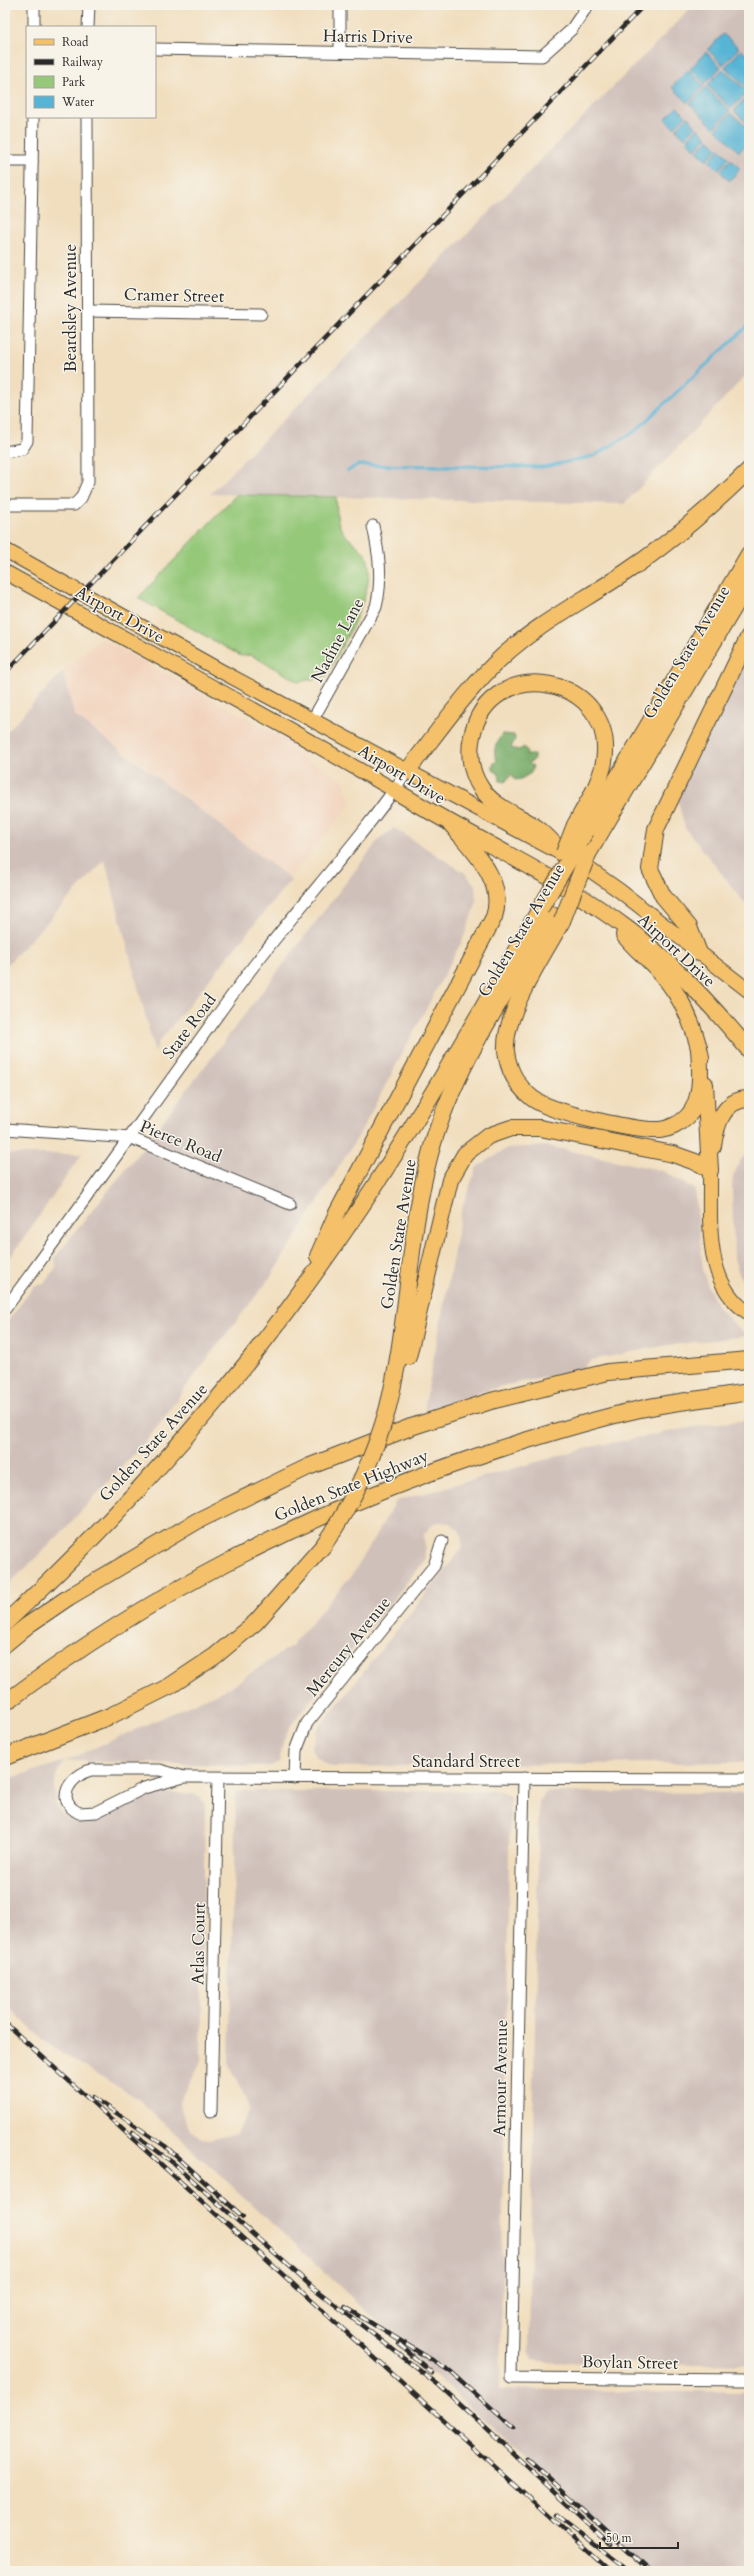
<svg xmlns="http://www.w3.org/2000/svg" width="754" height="2576" viewBox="0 0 754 2576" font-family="Cardo,serif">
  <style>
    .built { fill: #f2d4be }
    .industrial { fill: #cfc0ba }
    .green { fill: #95c879; stroke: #607a52 }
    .forest { fill: #78ac69; stroke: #526c4a }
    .water { fill: #57b4d5; stroke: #417080 }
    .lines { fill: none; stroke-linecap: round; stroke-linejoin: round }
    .stream { stroke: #57b4d5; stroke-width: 3 }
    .minor-casing { stroke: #494641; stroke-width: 13 }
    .major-casing { stroke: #494641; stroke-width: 16 }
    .highway-casing { stroke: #494641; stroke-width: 18 }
    .minor { stroke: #fff; stroke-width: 11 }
    .major { stroke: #f4c16b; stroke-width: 14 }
    .highway { stroke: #f4c16b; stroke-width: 16 }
    .rail-casing { stroke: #2b2b2b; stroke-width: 4.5 }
    .rail { stroke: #f7f3e8; stroke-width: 3; stroke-dasharray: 9; stroke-linecap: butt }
    .highway-bridge-casing { stroke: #494641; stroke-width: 18; stroke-linecap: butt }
    .highway-bridge { stroke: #f4c16b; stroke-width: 16 }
    .labels { text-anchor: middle; stroke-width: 3; stroke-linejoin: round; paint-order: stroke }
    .street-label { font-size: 17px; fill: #2b2b2b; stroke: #f7f3e8 }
  </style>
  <rect width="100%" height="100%" fill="#f7f3e8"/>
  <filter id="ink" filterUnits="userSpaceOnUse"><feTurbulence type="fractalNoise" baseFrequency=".025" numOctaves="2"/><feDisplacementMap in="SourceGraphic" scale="8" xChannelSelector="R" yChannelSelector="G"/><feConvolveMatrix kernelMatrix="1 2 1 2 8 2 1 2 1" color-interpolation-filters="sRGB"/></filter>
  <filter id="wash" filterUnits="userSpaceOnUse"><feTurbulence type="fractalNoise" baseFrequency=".012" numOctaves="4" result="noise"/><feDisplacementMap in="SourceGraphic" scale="16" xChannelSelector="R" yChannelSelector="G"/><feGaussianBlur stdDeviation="0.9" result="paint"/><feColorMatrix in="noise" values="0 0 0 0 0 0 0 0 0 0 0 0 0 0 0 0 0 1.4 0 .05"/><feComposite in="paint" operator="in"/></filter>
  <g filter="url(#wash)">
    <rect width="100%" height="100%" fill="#f1debe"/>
    <!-- built -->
    <polygon class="built" points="101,638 294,744 291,751 343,780 351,804 290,878 74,715 63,671"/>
    <!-- industrial -->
    <g class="industrial">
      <polygon points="694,5 749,5 749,372 624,504 210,494"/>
      <polygon points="749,641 749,908 685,828 676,793"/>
      <polygon points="63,671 74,715 291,879 158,1043 155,1053 105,860 5,967 5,734"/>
      <polygon points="394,828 465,873 475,885 476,904 463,939 359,1135 270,1278 205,1361 151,1435 62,1532 5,1588 5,1325 34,1286 44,1284 56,1267 55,1257 140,1151 380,838"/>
      <polygon points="548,1146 663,1171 695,1190 703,1270 708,1287 719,1308 746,1336 663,1346 591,1360 581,1370 502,1386 424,1410 462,1208 477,1167 507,1148"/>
      <polygon points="749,1151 749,1289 740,1277 734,1258 732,1188 733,1177 740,1161"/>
      <polygon points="5,1154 82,1154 5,1265"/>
      <polygon points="749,1420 749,1762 333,1767 324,1763 316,1757 312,1747 317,1730 461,1550 462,1542 460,1531 450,1523 441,1522 434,1523 424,1534 425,1560 291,1725 284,1739 279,1762 271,1766 65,1761 56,1776 54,1789 56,1804 63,1815 81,1824 100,1821 145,1793 153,1792 194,1794 201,1798 205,1806 201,2061 179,2104 190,2131 210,2140 236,2133 250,2109 229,2062 236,1791 502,1791 510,1797 500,2389 749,2393 749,2571 646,2571 137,2098 60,2052 42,2039 5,2004 5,1780 65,1761 229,1688 291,1646 355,1571 396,1501 595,1446 704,1425"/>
      <polygon points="546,1792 749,1793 749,2365 539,2361 533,2360 529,2352 539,1801"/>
    </g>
    <!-- green -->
    <path class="green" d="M236,495L336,497C337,506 336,520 340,527C345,538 358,544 365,554C383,582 339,650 326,676L299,682L251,655L241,656L138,598Z"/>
    <!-- forest -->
    <path class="forest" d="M502,734L514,735L515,739L511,748L519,750L524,747L527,751L526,755H534V760L528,763L533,766L531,773L521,779L515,780L512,774L505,782L500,781L499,774L493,770V764L497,760C491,750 497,743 502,734Z"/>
    <!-- water -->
    <g class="water">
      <polygon points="723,34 739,48 723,65 708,50"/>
      <polygon points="741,50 749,57 749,90 725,67"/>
      <polygon points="706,52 721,67 705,84 690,69"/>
      <polygon points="723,69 748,92 731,109 707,85"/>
      <polygon points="688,70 704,86 688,103 672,87"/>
      <polygon points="706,87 730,111 714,128 690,104"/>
      <polygon points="749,94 749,125 734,111"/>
      <polygon points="677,107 686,116 674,128 665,119"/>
      <polygon points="731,113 749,129 749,142 739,152 716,129"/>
      <polygon points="688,117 696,127 685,138 676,129"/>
      <polygon points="698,128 707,137 695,149 687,140"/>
      <polygon points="709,139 718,148 707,160 697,151"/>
      <polygon points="720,149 729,158 718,170 709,161"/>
      <polygon points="731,159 740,169 729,181 720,171"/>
    </g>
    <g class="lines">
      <!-- stream -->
      <polyline class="stream" points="348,471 357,465 544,467 594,456 634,432 749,325"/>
    </g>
  </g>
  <g filter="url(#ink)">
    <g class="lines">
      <defs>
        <g id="minor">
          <polyline points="34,27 34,5"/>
          <polyline points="88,27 89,5"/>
          <polyline points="155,49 542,56 571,30 588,5"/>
          <polyline points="340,52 340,5"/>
          <polyline points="5,161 32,161"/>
          <polyline points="88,311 261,314"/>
          <polyline points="5,452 22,449 27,441 33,117"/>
          <polyline points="5,505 74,505 81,498 88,482 87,117"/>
          <path d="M313,719L376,607C383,579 379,554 373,526"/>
          <polyline points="5,1129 131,1138 290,1204"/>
          <path d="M5,1309C87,1198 167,1084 249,972C301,903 360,841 408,770"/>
          <path d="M91,1770H160L184,1777L144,1788L96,1812L79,1813C53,1800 71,1775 91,1770Z"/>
          <polyline points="184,1777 749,1779"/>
          <polyline points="295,1778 296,1751 307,1723 434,1566 442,1541"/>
          <polyline points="524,1778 511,2378 749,2380"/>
          <polyline points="211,2111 218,1778"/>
        </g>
        <g id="major">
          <polyline points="5,550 219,670 583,865 620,891 749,991"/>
          <polyline points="5,572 292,731 394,790"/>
          <path d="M710,1170C711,1217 702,1284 749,1313"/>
        </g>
        <g id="highway">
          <path d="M408,770C438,732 467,689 503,656C539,623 585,600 626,572C670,543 711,507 749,470"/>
          <path d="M394,790C471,838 557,875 629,930C672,962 715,1009 749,1050"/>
          <polyline points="586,831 749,554"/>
          <polyline points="588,854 749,582"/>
          <path d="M565,856C557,847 548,836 537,828C519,815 494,808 481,788C471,773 468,754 472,736C490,651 618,676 604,762C600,784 586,805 575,825"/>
          <path d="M562,921C544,954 503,1014 506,1051C508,1069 517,1086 532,1098C551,1113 635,1131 660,1130C669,1129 680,1124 687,1117C704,1100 700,1068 699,1047"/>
          <path d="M624,935C634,948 646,957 657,969C680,993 694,1024 701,1057"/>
          <polyline points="699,953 689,927 663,896 650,869 656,829 749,636"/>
          <polyline points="705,1084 710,1170"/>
          <path d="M713,1146C716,1125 723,1099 749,1099"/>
          <path d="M318,1256L336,1215L494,917C506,880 473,851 451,824"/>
          <polyline points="408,1357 450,1180 465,1154 488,1136 511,1128 540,1128 673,1154 701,1164 710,1170"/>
          <path d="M387,1411C409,1327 407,1239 430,1154C453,1067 507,991 552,915"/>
          <path d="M5,1623C136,1502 254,1365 354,1217C421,1118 480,1012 540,909"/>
          <polyline points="5,1644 28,1625 69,1597 197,1521 308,1467 411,1427 491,1401 608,1372 749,1360"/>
          <path d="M5,1703C150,1594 303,1515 475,1457C529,1439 583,1422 640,1409C676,1401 713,1398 749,1392"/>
          <polyline points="5,1757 110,1716 170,1686 215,1656 256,1622 323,1546"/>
        </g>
      </defs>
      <!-- minor casing -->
      <use href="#minor" class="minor-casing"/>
      <!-- major casing -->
      <use href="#major" class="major-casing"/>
      <!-- highway casing -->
      <use href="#highway" class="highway-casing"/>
      <!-- minor -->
      <use href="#minor" class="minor"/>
      <!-- major -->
      <use href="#major" class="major"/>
      <!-- highway -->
      <use href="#highway" class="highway"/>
      <defs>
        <g id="rail">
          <polyline points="5,673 644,5"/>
          <polyline points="5,2023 610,2571"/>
          <polyline points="93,2097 165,2146 243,2217"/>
          <polyline points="133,2133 172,2162 311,2286 440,2386 611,2544"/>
          <polyline points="345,2307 450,2371 514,2428"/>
          <polyline points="399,2344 432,2373"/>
          <polyline points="527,2458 651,2571"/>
          <polyline points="557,2515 630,2571"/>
        </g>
      </defs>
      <!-- rail casing -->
      <use href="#rail" class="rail-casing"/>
      <!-- rail -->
      <use href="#rail" class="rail"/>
      <defs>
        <g id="highway-bridge">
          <polyline points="564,853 575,825"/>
          <polyline points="540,909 586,831"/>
          <polyline points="562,921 588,854"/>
          <path d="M323,1546C352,1504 373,1460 387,1411"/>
        </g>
      </defs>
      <!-- highway-bridge casing -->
      <use href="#highway-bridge" class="highway-bridge-casing"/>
      <!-- highway-bridge -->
      <use href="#highway-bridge" class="highway-bridge"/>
    </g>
  </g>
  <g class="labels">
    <!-- street labels -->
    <g class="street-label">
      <text transform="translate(368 36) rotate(1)" y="6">Harris Drive</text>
      <text transform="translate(174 295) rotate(1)" y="6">Cramer Street</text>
      <text transform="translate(70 308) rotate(-90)" y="6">Beardsley Avenue</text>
      <text transform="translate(120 614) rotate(29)" y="6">Airport Drive</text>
      <text transform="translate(337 640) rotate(-62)" y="6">Nadine Lane</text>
      <text transform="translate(686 652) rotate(-59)" y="6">Golden State Avenue</text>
      <text transform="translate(402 774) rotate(31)" y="6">Airport Drive</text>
      <text transform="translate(521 930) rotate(-59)" y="6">Golden State Avenue</text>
      <text transform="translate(677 950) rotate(43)" y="6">Airport Drive</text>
      <text transform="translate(189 1026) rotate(-53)" y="6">State Road</text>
      <text transform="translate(181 1141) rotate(22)" y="6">Pierce Road</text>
      <text transform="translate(398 1234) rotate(-81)" y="6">Golden State Avenue</text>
      <text transform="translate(153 1442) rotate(-48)" y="6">Golden State Avenue</text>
      <text transform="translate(351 1485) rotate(-22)" y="6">Golden State Highway</text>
      <text transform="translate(348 1646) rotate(-51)" y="6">Mercury Avenue</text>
      <text x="466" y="1767">Standard Street</text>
      <text transform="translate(198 1944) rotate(-89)" y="6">Atlas Court</text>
      <text transform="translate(500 2078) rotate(-89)" y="6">Armour Avenue</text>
      <text transform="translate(630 2362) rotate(1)" y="6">Boylan Street</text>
    </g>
  </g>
  <!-- margin -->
  <rect width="754" height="2576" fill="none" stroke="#f7f3e8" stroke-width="20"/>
  <!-- legend -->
  <rect x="26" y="26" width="130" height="92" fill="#f7f3e8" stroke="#a5a39c"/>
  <rect x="34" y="39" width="20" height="6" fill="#f4c16b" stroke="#a5a39c"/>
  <text x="62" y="46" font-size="12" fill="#2b2b2b">Road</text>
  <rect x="34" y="59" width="20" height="6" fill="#2b2b2b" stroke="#a5a39c"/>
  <text x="62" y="66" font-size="12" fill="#2b2b2b">Railway</text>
  <rect x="34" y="76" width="20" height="12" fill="#95c879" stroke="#a5a39c"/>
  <text x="62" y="86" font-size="12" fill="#2b2b2b">Park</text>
  <rect x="34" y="96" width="20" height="12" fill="#57b4d5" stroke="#a5a39c"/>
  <text x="62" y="106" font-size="12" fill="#2b2b2b">Water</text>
  <!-- scale -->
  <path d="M600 2542v6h78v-6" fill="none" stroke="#2b2b2b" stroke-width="2"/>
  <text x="606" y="2542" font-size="12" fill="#2b2b2b" stroke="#f7f3e8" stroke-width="3" paint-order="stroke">50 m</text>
</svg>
